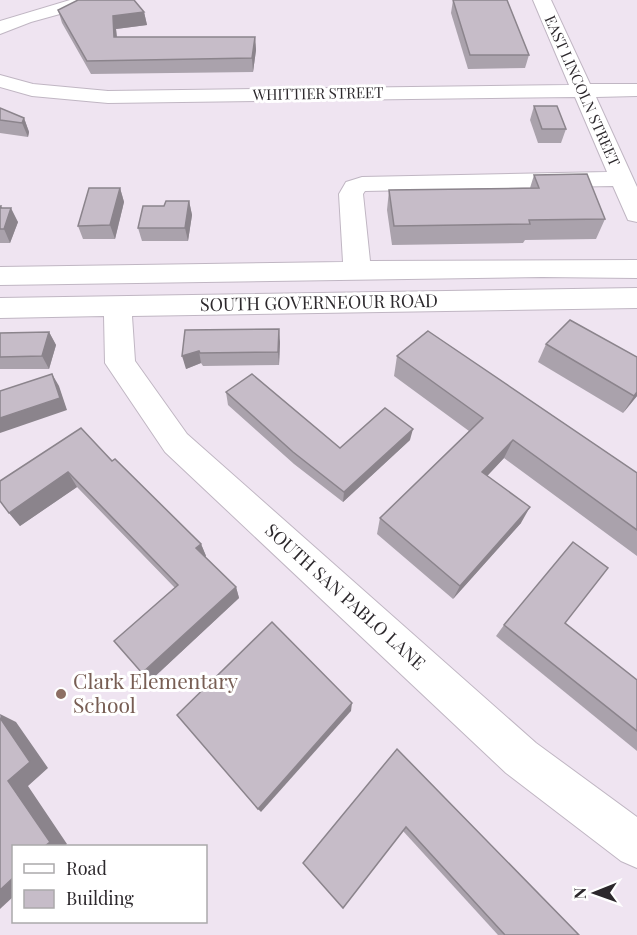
<svg xmlns="http://www.w3.org/2000/svg" width="637" height="935" viewBox="0 0 637 935" font-family="'Playfair Display',serif">
  <style>
    .lines { fill: none; stroke-linecap: round; stroke-linejoin: round }
    .minor-casing { stroke: #c0b6c3; stroke-width: 2 }
    .minor { fill: #fff; fill-rule: evenodd }
    .wall { fill: #aaa2ac }
    .shaded-wall { fill: #8b848c }
    .building { fill: #c6bcc8; stroke: #8b848c; stroke-width: 1.5 }
    .education-dot { fill: #8d6e63; stroke: #fff; stroke-width: 2 }
    .labels { text-anchor: middle; stroke-width: 6; stroke-linejoin: round; paint-order: stroke }
    .far-street-label { font-size: 15px; fill: #2c282c; stroke: #fff }
    .street-label { font-size: 18px; fill: #2c282c; stroke: #fff }
    .near-education-label { font-size: 21px; fill: #785e54; stroke: #fff; text-anchor: start }
  </style>
  <rect width="100%" height="100%" fill="#efe4f1"/>
  <g class="lines">
    <defs>
      <g id="minor">
        <polygon points="70,0 99,0 96,4 31,22 0,34 0,21"/>
        <polygon points="533,0 551,0 590,84 637,84 637,96 596,97 637,187 637,222 628,220 613,186 365,191 363,194 370,261 637,260 637,278 542,277 0,285 0,267 343,262 339,194 346,182 362,177 607,172 575,97 108,103 32,96 0,87 0,75 33,84 108,91 569,85"/>
        <polygon points="637,288 637,308 132,316 135,361 187,434 536,743 637,817 637,868 621,861 506,773 165,452 105,363 104,316 0,318 0,298"/>
      </g>
    </defs>
    <!-- minor casing -->
    <use href="#minor" class="minor-casing"/>
    <!-- minor -->
    <use href="#minor" class="minor"/>
  </g>
  <!-- wall -->
  <g class="wall">
    <polygon points="453,0 529,55 525,68 468,69 451,13"/>
    <polygon points="58,10 144,12 147,25 116,29 117,37 255,37 256,50 253,72 91,74 62,23"/>
    <polygon points="534,106 566,129 561,143 538,143 530,120"/>
    <polygon points="0,108 24,118 29,132 28,137 0,133"/>
    <polygon points="534,175 605,219 596,239 525,240 523,243 392,245 387,210 389,190 530,188"/>
    <polygon points="120,188 124,202 115,239 83,239 78,226"/>
    <polygon points="189,201 192,215 188,241 142,241 138,228"/>
    <polygon points="0,206 18,222 10,243 0,243"/>
    <polygon points="185,330 280,342 279,365 203,366 201,363 186,369"/>
    <polygon points="49,332 56,345 49,369 0,369 0,333"/>
    <polygon points="546,344 637,357 637,396 623,413 538,362"/>
    <polygon points="397,356 637,473 637,556 504,458 487,476 521,523 453,599 377,534 380,518 469,431 394,376"/>
    <polygon points="226,392 340,448 410,440 343,502 294,464 228,405"/>
    <polygon points="112,461 201,544 206,556 205,557 236,587 239,598 150,681 175,588 77,487 20,526 9,513 0,481"/>
    <polygon points="504,625 637,680 637,751 496,636"/>
    <polygon points="397,749 579,935 498,935 403,831"/>
  </g>
  <!-- shaded-wall -->
  <g class="shaded-wall">
    <polygon points="144,12 147,25 116,29 118,51 114,37 113,16"/>
    <polygon points="255,37 256,50 253,72 252,58"/>
    <polygon points="24,118 29,132 28,137 22,123"/>
    <polygon points="120,188 124,202 115,239 110,225"/>
    <polygon points="189,201 192,215 188,241 185,228"/>
    <polygon points="1,206 7,219 11,208 18,222 10,243 4,229 0,208"/>
    <polygon points="279,329 280,342 279,365 278,352"/>
    <polygon points="49,332 56,345 49,369 42,356"/>
    <polygon points="199,351 201,363 186,369 182,356"/>
    <polygon points="52,374 59,386 67,410 0,433 0,418"/>
    <polygon points="637,392 637,396 623,413 634,396"/>
    <polygon points="413,429 410,440 343,502 344,492"/>
    <polygon points="513,440 504,458 475,489 482,472"/>
    <polygon points="68,472 77,487 20,526 9,513"/>
    <polygon points="530,507 521,523 453,599 460,586"/>
    <polygon points="201,544 206,556 201,561 196,548"/>
    <polygon points="236,587 239,598 150,681 142,673"/>
    <polygon points="352,703 351,711 261,812 258,809"/>
    <polygon points="0,714 16,722 48,768 28,786 67,844 65,846 45,846 8,781"/>
    <polygon points="14,877 14,896 0,909 0,890"/>
  </g>
  <!-- building -->
  <g class="building">
    <polygon points="78,0 134,0 144,12 113,16 114,37 255,37 252,58 87,61 58,10"/>
    <polygon points="453,0 507,0 529,55 470,55"/>
    <polygon points="534,106 557,106 566,129 542,129"/>
    <polygon points="0,108 24,118 22,123 0,120"/>
    <polygon points="587,174 605,219 529,220 530,224 394,226 389,190 539,188 534,175"/>
    <polygon points="89,188 120,188 110,225 78,226"/>
    <polygon points="166,201 189,201 185,228 138,228 143,206 164,206"/>
    <polygon points="0,206 1,206 0,208 11,208 4,229 0,229"/>
    <polygon points="570,320 637,357 637,392 634,396 546,344"/>
    <polygon points="279,329 278,352 200,353 199,351 182,356 185,330"/>
    <polygon points="428,331 637,473 637,530 513,440 482,472 530,507 460,586 380,518 483,418 397,356"/>
    <polygon points="49,332 42,356 0,357 0,333"/>
    <polygon points="52,374 60,398 0,418 0,391"/>
    <polygon points="252,374 340,448 385,408 413,429 344,492 293,452 226,392"/>
    <polygon points="81,428 112,461 115,459 201,544 196,548 236,587 142,673 114,641 178,585 68,472 9,513 0,501 0,481"/>
    <polygon points="573,542 608,568 565,623 637,680 637,731 504,625"/>
    <polygon points="272,622 352,703 258,809 177,715"/>
    <polygon points="0,718 30,762 8,781 50,842 45,846 14,846 14,877 0,890"/>
    <polygon points="397,749 579,935 505,935 406,827 343,908 303,863"/>
  </g>
  <!-- markers -->
  <circle class="education-dot" cx="61" cy="694" r="6"/>
  <g class="labels">
    <!-- far-street labels -->
    <g class="far-street-label">
      <text transform="translate(582 91) rotate(66)" y="5">EAST LINCOLN STREET</text>
      <text transform="translate(318 94) rotate(-1)" y="5">WHITTIER STREET</text>
    </g>
    <!-- street labels -->
    <g class="street-label">
      <text transform="translate(319 303) rotate(-1)" y="6">SOUTH GOVERNEOUR ROAD</text>
      <text transform="translate(345 597) rotate(42)" y="6">SOUTH SAN PABLO LANE</text>
    </g>
    <!-- near-education labels -->
    <g class="near-education-label">
      <text x="73" y="689">Clark Elementary<tspan x="73" dy="24">School</tspan></text>
    </g>
  </g>
  <!-- legend -->
  <rect x="12" y="845" width="195" height="78" fill="#ffffff" stroke="#aba9ab" stroke-width="1.5"/>
  <rect x="24" y="864" width="30" height="9" fill="#ffffff" stroke="#aba9ab" stroke-width="1.5"/>
  <text x="66" y="875" font-size="18" fill="#2c282c">Road</text>
  <rect x="24" y="890" width="30" height="18" fill="#c6bcc8" stroke="#aba9ab" stroke-width="1.5"/>
  <text x="66" y="905" font-size="18" fill="#2c282c">Building</text>
  <!-- north arrow -->
  <g transform="translate(595 893) rotate(269)" stroke="#ffffff" stroke-width="4.5" paint-order="stroke">
  <path d="M0-4.5L10 22L0 15L-10 22Z" fill="#2c282c"/>
  <text y="-9" font-size="16" font-weight="bold" text-anchor="middle" fill="#2c282c">N</text>
  </g>
</svg>
